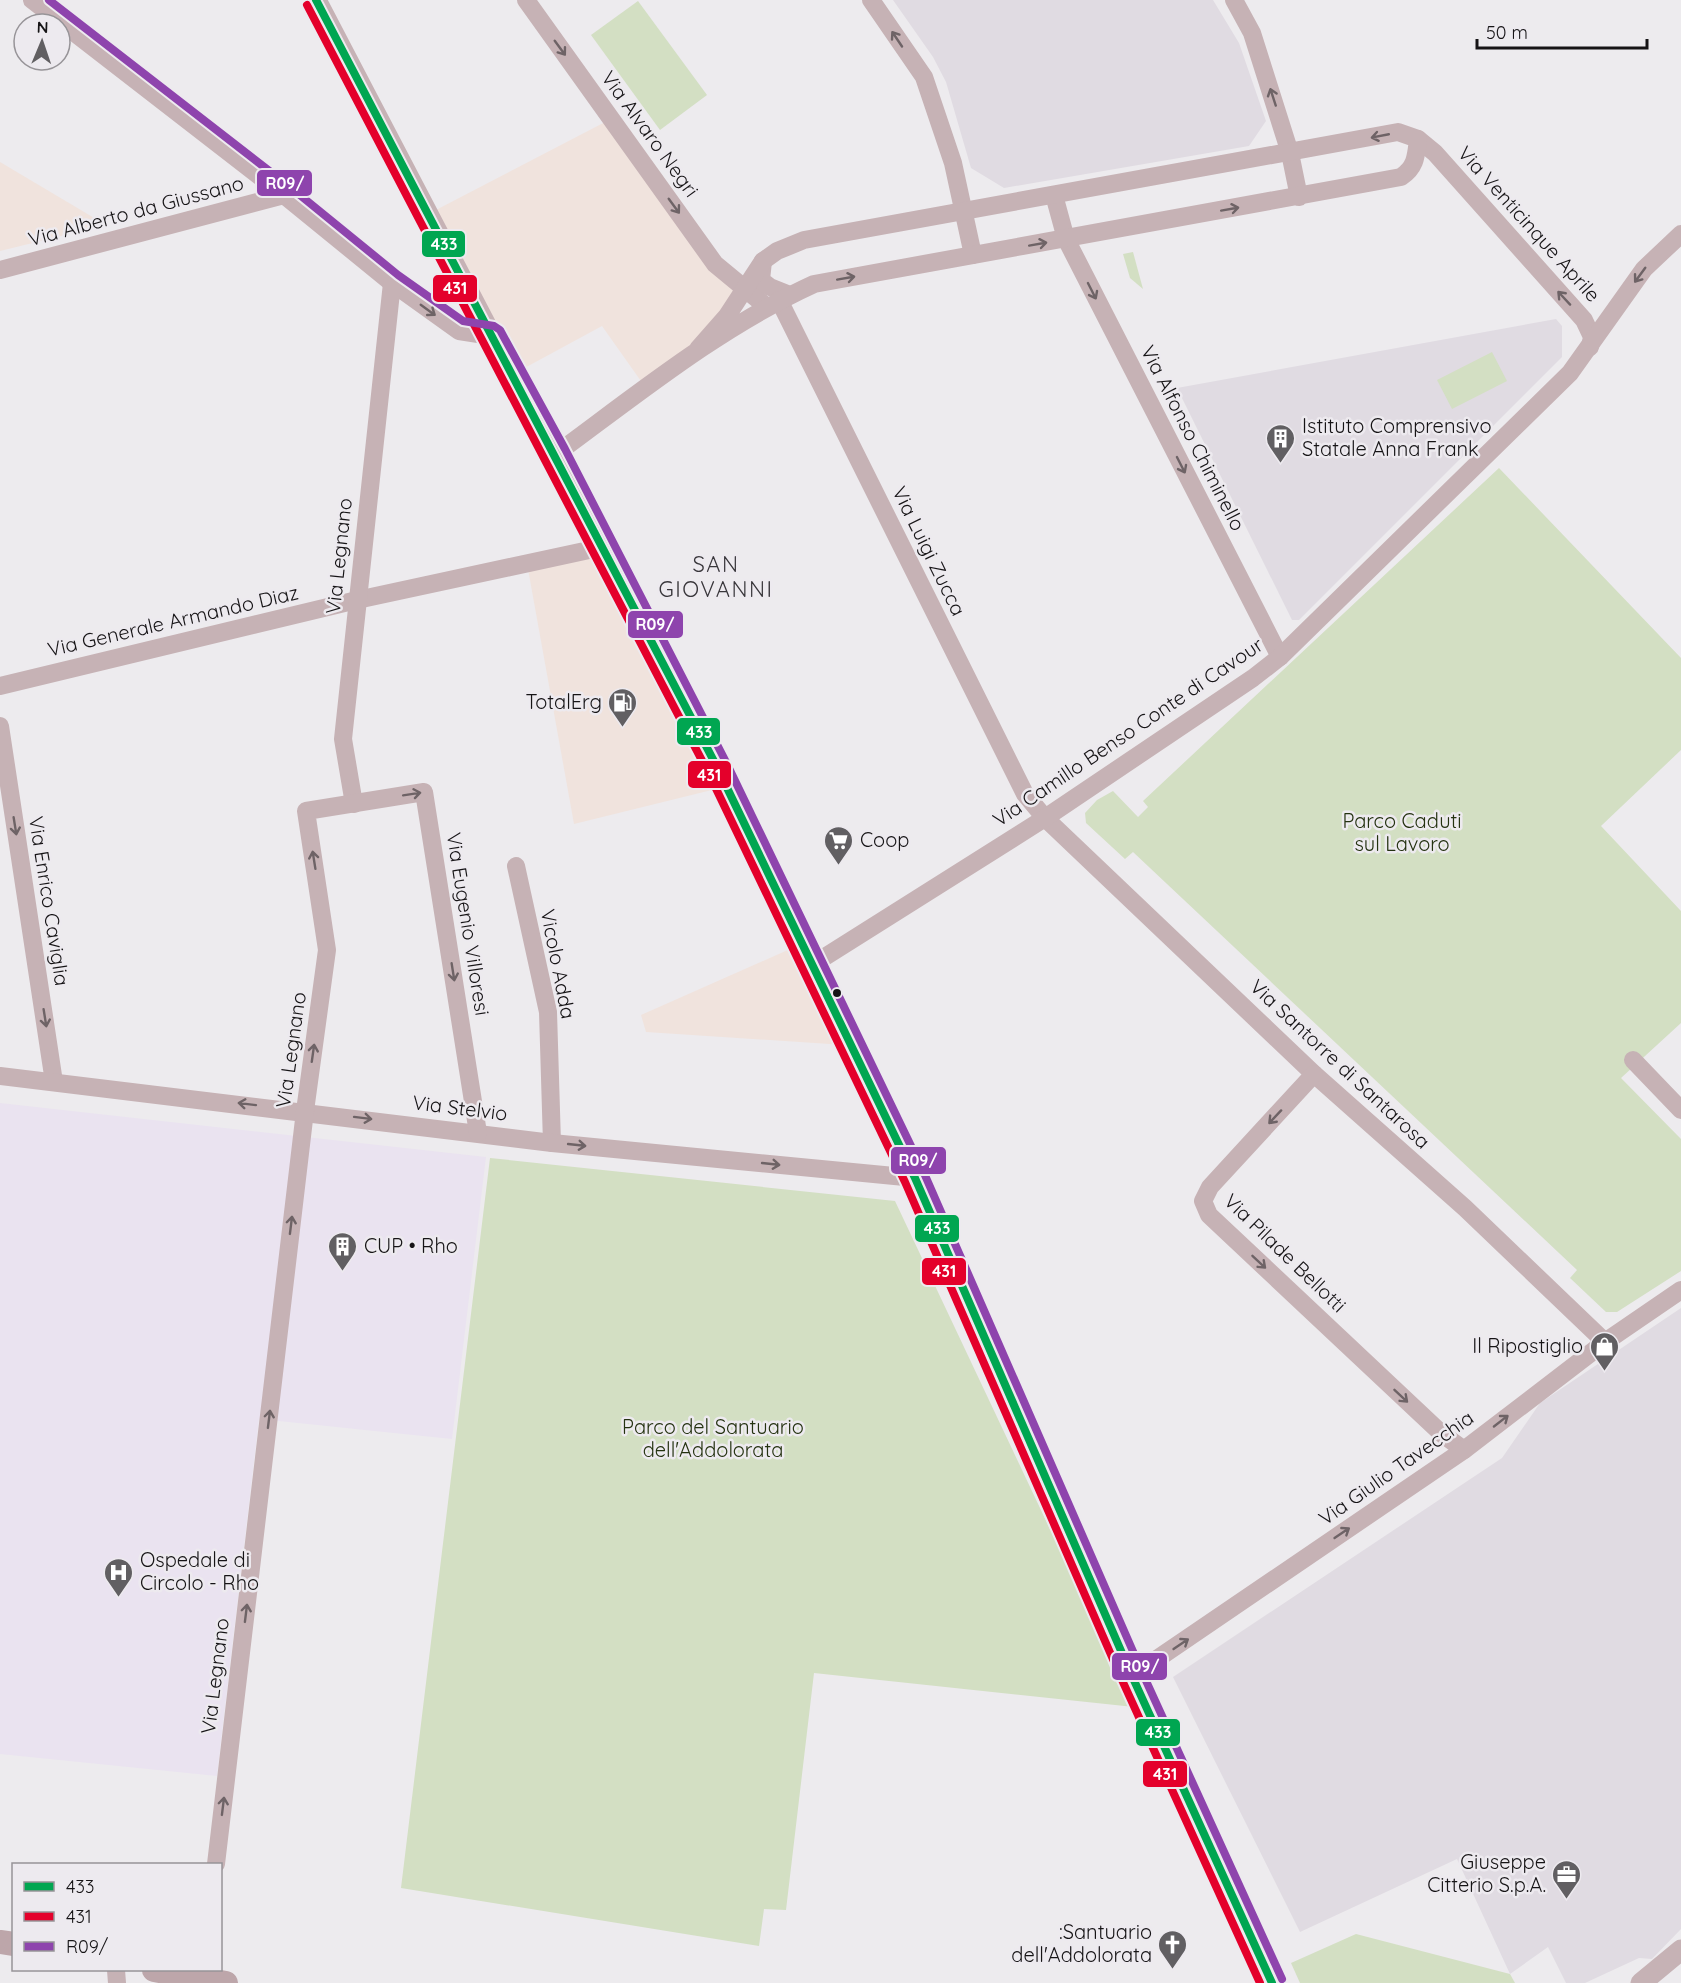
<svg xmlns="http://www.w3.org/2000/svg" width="1681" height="1983" viewBox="0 0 1681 1983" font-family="Quicksand,sans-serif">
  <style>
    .commercial { fill: #f0e3dd }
    .built { fill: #e0dbe2 }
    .medical { fill: #eae3f0 }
    .green { fill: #d3dfc3 }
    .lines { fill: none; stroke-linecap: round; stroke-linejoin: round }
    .minor { stroke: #c6b2b5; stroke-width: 18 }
    .tertiary { stroke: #c6b2b5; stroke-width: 21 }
    .secondary { stroke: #bda6aa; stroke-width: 24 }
    .bus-1-casing { stroke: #edeaef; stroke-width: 12 }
    .bus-2-casing { stroke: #edeaef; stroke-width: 12 }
    .bus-3-casing { stroke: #edeaef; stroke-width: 12 }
    .bus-1 { stroke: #00a651; stroke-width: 8 }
    .bus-2 { stroke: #e4002b; stroke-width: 8 }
    .bus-3 { stroke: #8e44ad; stroke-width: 8 }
    .oneway { stroke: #6e6366 }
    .bus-dot { fill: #161416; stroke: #edeaef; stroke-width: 2 }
    .labels { text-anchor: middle; stroke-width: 5; stroke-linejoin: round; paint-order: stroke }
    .street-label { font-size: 20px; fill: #161416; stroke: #edeaef }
    .poi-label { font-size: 20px; fill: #161416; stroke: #edeaef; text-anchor: start }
    .park-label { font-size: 20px; fill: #243210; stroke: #edeaef }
    .quarter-label { font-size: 22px; letter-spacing: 1.5px; fill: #39373b; stroke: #edeaef }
    .line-badge { stroke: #edeaef; stroke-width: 2 }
    .badge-label { font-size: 16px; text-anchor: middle; font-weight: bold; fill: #fff }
  </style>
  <rect width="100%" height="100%" fill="#edebee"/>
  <!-- commercial -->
  <g class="commercial">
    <polygon points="609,120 738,289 696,344 643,384 602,326 519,371 434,211"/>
    <polygon points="0,162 106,225 0,251"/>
    <polygon points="601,552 724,787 574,824 528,569"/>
    <polygon points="799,945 845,1045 646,1032 641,1015"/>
  </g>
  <!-- built -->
  <g class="built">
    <polygon points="893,0 1213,0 1239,43 1266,121 1249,146 1004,188 971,168 946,82 933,57"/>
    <polygon points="1556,319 1562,326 1562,357 1299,620 1292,620 1177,388"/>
    <polygon points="1681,1308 1681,1929 1652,1959 1639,1958 1585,1983 1566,1983 1548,1947 1510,1974 1457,1859 1300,1932 1173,1677 1502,1458 1540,1403"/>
  </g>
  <!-- medical -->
  <polygon class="medical" points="0,1103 486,1157 452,1439 259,1419 217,1776 0,1754"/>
  <!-- green -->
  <g class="green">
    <polygon points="638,1 707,95 660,130 591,35"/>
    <polygon points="1133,252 1143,289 1130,278 1123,254"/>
    <polygon points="1492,352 1507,381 1452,409 1437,380"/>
    <polygon points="1499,468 1681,658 1681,750 1601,826 1681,911 1681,1023 1621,1078 1681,1139 1681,1271 1617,1312 1606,1312 1570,1278 1577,1270 1133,852 1125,859 1086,823 1085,813 1097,800 1113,791 1138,817 1148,807 1143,801"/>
    <polygon points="490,1158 895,1201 1134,1707 814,1673 786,1910 764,1909 759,1946 401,1888"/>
    <polygon points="1356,1934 1510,1974 1515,1983 1300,1983 1291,1963"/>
  </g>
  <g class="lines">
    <!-- minor -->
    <g class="minor">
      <polyline points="32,0 284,195 392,283 459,331 491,336"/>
      <polyline points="526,0 715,264 767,307"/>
      <polyline points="871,0 924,77 953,163 973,255"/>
      <polyline points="1234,0 1252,33 1290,153 1299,197"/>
      <polyline points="1418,139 1435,153 1584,320 1592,337 1590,347"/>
      <polyline points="1054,195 1066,239 1280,657"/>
      <polyline points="763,261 761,280 770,287 790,295"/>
      <polyline points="0,270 284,195"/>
      <polyline points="779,300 1025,794 1045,818 1314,1074 1465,1208 1605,1342"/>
      <path d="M556,454C639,393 720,327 814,284L1401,177C1416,167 1416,156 1418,139L1398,132L804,240L777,251L763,261L727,316L698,349"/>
      <polyline points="0,686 357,600 603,547"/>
      <polyline points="0,726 54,1082"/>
      <polyline points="354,804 343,739 392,283"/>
      <polyline points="516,866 548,1012 552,1143"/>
      <polyline points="812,965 1045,818 1253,678 1280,657 1570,373 1644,269 1681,234"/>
      <polyline points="1633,1060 1681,1110"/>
      <polyline points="1314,1074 1210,1187 1203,1201 1209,1215 1441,1433 1464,1450"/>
      <polyline points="0,1076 552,1143 915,1178"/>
      <polyline points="1132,1676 1464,1450 1605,1342 1681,1290"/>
      <polyline points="216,1864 305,1111 327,950 306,811 424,792 478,1133"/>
      <polyline points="116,1970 117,1983"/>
    </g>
    <!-- tertiary -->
    <g class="tertiary">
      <polyline points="316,0 717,767 915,1178 1132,1676 1272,1983"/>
      <polyline points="1641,1983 1681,1950"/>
    </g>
    <!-- secondary -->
    <g class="secondary">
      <polyline points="0,1942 14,1944"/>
      <polyline points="154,1970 226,1983"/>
    </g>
    <defs>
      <polyline id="bus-1" points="316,0 717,767 915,1178 1132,1676 1272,1983"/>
      <polyline id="bus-2" points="307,5 708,772 905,1182 1122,1680 1260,1983"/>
      <polyline id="bus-3" points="49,0 290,187 398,275 463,321 494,326 500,330 565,449 726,762 924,1173 1142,1672 1282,1979"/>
    </defs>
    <!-- bus-1 casing -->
    <use href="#bus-1" class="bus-1-casing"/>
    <!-- bus-2 casing -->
    <use href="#bus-2" class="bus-2-casing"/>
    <!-- bus-3 casing -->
    <use href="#bus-3" class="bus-3-casing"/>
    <!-- bus-1 -->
    <use href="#bus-1" class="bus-1"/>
    <!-- bus-2 -->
    <use href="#bus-2" class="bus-2"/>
    <!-- bus-3 -->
    <use href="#bus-3" class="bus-3"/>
  </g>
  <!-- one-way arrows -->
  <defs><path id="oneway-shaft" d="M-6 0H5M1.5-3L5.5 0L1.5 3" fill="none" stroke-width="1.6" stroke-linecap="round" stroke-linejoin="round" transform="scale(1.5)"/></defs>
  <g class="oneway">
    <use href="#oneway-shaft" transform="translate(897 39) rotate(-124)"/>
    <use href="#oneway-shaft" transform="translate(560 48) rotate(54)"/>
    <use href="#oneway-shaft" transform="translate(1273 97) rotate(-108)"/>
    <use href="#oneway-shaft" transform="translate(1380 136) rotate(169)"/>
    <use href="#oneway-shaft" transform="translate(674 206) rotate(54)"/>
    <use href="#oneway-shaft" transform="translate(1230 209) rotate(-10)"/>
    <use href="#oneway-shaft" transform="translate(1038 244) rotate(-10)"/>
    <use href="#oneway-shaft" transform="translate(1640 275) rotate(126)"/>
    <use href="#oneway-shaft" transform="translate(846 278) rotate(-10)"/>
    <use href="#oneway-shaft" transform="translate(1092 291) rotate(63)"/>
    <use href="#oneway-shaft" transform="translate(1564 298) rotate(-133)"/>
    <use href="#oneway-shaft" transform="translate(428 310) rotate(36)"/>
    <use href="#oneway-shaft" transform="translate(1181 465) rotate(63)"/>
    <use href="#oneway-shaft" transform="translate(412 794) rotate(-9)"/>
    <use href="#oneway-shaft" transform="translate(15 826) rotate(81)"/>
    <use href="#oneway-shaft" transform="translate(314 860) rotate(-99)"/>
    <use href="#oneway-shaft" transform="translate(453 972) rotate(81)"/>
    <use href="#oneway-shaft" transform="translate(45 1018) rotate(81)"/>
    <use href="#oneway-shaft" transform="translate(313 1053) rotate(-82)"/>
    <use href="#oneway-shaft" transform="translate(247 1104) rotate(-173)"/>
    <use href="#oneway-shaft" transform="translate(1275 1117) rotate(133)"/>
    <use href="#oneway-shaft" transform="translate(363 1118) rotate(7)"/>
    <use href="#oneway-shaft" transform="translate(577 1145) rotate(6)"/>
    <use href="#oneway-shaft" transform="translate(771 1164) rotate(6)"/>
    <use href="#oneway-shaft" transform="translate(291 1225) rotate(-83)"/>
    <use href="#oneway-shaft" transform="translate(1259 1262) rotate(43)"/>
    <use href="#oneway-shaft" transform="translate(1401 1396) rotate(43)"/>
    <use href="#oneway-shaft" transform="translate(269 1419) rotate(-83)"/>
    <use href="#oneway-shaft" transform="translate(1501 1421) rotate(-38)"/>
    <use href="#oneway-shaft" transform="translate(1342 1533) rotate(-34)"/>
    <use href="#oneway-shaft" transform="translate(246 1613) rotate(-83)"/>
    <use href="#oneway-shaft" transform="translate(1181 1644) rotate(-34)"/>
    <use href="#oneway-shaft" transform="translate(223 1806) rotate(-83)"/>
  </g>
  <!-- icons -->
  <defs>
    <symbol id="building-pin" viewBox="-11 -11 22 30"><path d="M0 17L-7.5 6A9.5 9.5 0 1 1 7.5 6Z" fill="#615f62" stroke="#edeaef"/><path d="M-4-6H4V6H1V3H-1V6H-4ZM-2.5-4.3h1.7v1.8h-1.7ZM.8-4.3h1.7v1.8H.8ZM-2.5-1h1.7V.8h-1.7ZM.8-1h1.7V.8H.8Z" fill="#fff"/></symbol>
    <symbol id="fuel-pin" viewBox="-11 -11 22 30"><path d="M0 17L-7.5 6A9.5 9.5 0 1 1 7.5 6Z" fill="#615f62" stroke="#edeaef"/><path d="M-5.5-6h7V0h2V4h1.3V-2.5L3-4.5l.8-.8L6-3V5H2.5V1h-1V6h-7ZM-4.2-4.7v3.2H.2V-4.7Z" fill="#fff"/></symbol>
    <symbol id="supermarket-pin" viewBox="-11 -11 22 30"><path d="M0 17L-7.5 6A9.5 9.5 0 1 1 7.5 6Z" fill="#615f62" stroke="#edeaef"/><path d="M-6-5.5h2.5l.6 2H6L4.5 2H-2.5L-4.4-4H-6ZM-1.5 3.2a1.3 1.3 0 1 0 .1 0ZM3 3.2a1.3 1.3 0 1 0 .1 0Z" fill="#fff"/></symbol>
    <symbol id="shop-pin" viewBox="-11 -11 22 30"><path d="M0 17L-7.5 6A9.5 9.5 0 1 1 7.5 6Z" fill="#615f62" stroke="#edeaef"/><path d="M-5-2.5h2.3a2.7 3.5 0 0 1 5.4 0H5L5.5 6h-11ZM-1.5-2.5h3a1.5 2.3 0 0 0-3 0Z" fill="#fff"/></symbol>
    <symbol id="hospital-pin" viewBox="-11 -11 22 30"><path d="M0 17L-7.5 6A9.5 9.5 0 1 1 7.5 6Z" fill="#615f62" stroke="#edeaef"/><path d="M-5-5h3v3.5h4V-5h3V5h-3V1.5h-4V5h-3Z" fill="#fff"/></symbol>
    <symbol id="office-pin" viewBox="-11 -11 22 30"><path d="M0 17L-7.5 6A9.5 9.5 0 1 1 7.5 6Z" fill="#615f62" stroke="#edeaef"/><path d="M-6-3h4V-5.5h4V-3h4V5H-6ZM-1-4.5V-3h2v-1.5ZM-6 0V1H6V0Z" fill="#fff"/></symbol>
    <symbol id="church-pin" viewBox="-11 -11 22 30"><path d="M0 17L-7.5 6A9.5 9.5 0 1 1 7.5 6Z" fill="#615f62" stroke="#edeaef"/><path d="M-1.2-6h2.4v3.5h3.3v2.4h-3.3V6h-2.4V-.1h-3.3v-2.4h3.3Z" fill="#fff"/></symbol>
  </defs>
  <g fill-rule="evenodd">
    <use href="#building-pin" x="1264" y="422" width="33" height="45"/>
    <use href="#fuel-pin" x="606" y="686" width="33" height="45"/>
    <use href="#supermarket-pin" x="822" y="824" width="33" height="45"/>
    <use href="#building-pin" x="326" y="1230" width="33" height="45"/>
    <use href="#shop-pin" x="1588" y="1330" width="33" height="45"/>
    <use href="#hospital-pin" x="102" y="1556" width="33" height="45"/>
    <use href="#office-pin" x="1550" y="1858" width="33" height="45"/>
    <use href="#church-pin" x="1156" y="1928" width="33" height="45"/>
  </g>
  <!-- markers -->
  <circle class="bus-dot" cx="837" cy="993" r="5"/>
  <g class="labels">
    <!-- street labels -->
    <g class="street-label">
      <text transform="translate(650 134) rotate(54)" y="7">Via Alvaro Negri</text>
      <text transform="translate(136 211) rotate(-15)" y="7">Via Alberto da Giussano</text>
      <text transform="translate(1529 224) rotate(48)" y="7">Via Venticinque Aprile</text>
      <text transform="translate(1193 438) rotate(63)" y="7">Via Alfonso Chiminello</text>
      <text transform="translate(929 551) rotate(64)" y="7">Via Luigi Zucca</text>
      <text transform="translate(339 556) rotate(-84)" y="7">Via Legnano</text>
      <text transform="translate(173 621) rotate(-13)" y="7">Via Generale Armando Diaz</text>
      <text transform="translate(1128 732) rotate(-34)" y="7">Via Camillo Benso Conte di Cavour</text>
      <text transform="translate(49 901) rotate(81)" y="7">Via Enrico Caviglia</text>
      <text transform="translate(468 924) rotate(81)" y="7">Via Eugenio Villoresi</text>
      <text transform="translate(558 964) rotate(79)" y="7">Vicolo Adda</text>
      <text transform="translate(291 1050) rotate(-82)" y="7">Via Legnano</text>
      <text transform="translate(1340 1064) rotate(43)" y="7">Via Santorre di Santarosa</text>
      <text transform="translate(460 1108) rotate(7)" y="7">Via Stelvio</text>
      <text transform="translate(1285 1253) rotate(44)" y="7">Via Pilade Bellotti</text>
      <text transform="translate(1396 1468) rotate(-35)" y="7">Via Giulio Tavecchia</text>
      <text transform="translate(215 1676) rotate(-83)" y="7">Via Legnano</text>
    </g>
    <!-- poi labels -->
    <g class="poi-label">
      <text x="1302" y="433">Istituto Comprensivo<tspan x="1302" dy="23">Statale Anna Frank</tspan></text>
      <text x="602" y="709" text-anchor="end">TotalErg</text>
      <text x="860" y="847">Coop</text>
      <text x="364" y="1253">CUP • Rho</text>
      <text x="1583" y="1353" text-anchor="end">Il Ripostiglio</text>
      <text x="140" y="1567">Ospedale di<tspan x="140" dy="23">Circolo - Rho</tspan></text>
      <text x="1546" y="1869" text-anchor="end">Giuseppe<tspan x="1546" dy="23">Citterio S.p.A.</tspan></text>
      <text x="1152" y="1939" text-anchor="end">:Santuario<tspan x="1152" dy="23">dell'Addolorata</tspan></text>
    </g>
    <!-- park labels -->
    <g class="park-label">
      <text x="1402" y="828">Parco Caduti<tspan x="1402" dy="23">sul Lavoro</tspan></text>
      <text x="713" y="1434">Parco del Santuario<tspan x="713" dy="23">dell'Addolorata</tspan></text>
    </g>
    <!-- quarter labels -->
    <g class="quarter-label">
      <text x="716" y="572">SAN<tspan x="716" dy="25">GIOVANNI</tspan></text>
    </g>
  </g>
  <g class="line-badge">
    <rect x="256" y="169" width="57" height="28" rx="6" fill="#8e44ad"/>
    <rect x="421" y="230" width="45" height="28" rx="6" fill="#00a651"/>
    <rect x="432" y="274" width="46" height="29" rx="6" fill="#e4002b"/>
    <rect x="627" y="610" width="57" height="29" rx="6" fill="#8e44ad"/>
    <rect x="676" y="717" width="45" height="29" rx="6" fill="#00a651"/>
    <rect x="687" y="760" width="45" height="29" rx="6" fill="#e4002b"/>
    <rect x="890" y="1146" width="57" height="29" rx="6" fill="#8e44ad"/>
    <rect x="914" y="1214" width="46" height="29" rx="6" fill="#00a651"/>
    <rect x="921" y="1257" width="46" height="29" rx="6" fill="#e4002b"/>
    <rect x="1111" y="1652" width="57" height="29" rx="6" fill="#8e44ad"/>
    <rect x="1135" y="1718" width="46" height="29" rx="6" fill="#00a651"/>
    <rect x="1142" y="1760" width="46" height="28" rx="6" fill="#e4002b"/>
  </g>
  <g class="badge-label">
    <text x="285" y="189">R09/</text>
    <text x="444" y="250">433</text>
    <text x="455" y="294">431</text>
    <text x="655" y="630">R09/</text>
    <text x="699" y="738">433</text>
    <text x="709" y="781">431</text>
    <text x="918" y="1166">R09/</text>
    <text x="937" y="1234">433</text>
    <text x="944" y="1277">431</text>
    <text x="1140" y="1672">R09/</text>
    <text x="1158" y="1738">433</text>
    <text x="1165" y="1780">431</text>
  </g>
  <!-- legend -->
  <rect x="12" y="1863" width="210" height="108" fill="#edeaef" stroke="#979498" stroke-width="1.5"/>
  <rect x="24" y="1882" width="30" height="9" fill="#00a651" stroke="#979498" stroke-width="1.5"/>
  <text x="66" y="1893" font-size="18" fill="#161416">433</text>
  <rect x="24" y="1912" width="30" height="9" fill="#e4002b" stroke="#979498" stroke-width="1.5"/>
  <text x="66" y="1923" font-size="18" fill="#161416">431</text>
  <rect x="24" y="1942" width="30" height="9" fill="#8e44ad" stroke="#979498" stroke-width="1.5"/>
  <text x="66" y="1953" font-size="18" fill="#161416">R09/</text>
  <!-- north arrow -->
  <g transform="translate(42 42) rotate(2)"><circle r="28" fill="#edeaef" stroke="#979498" stroke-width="1.5"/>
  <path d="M0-4.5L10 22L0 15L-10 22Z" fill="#615f62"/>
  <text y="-9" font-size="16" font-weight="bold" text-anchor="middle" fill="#161416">N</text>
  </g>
  <!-- scale -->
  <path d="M1477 39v9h170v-9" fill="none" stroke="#161416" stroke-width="3"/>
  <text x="1486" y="39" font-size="18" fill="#161416" stroke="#edeaef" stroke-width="4.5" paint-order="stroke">50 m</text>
</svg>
